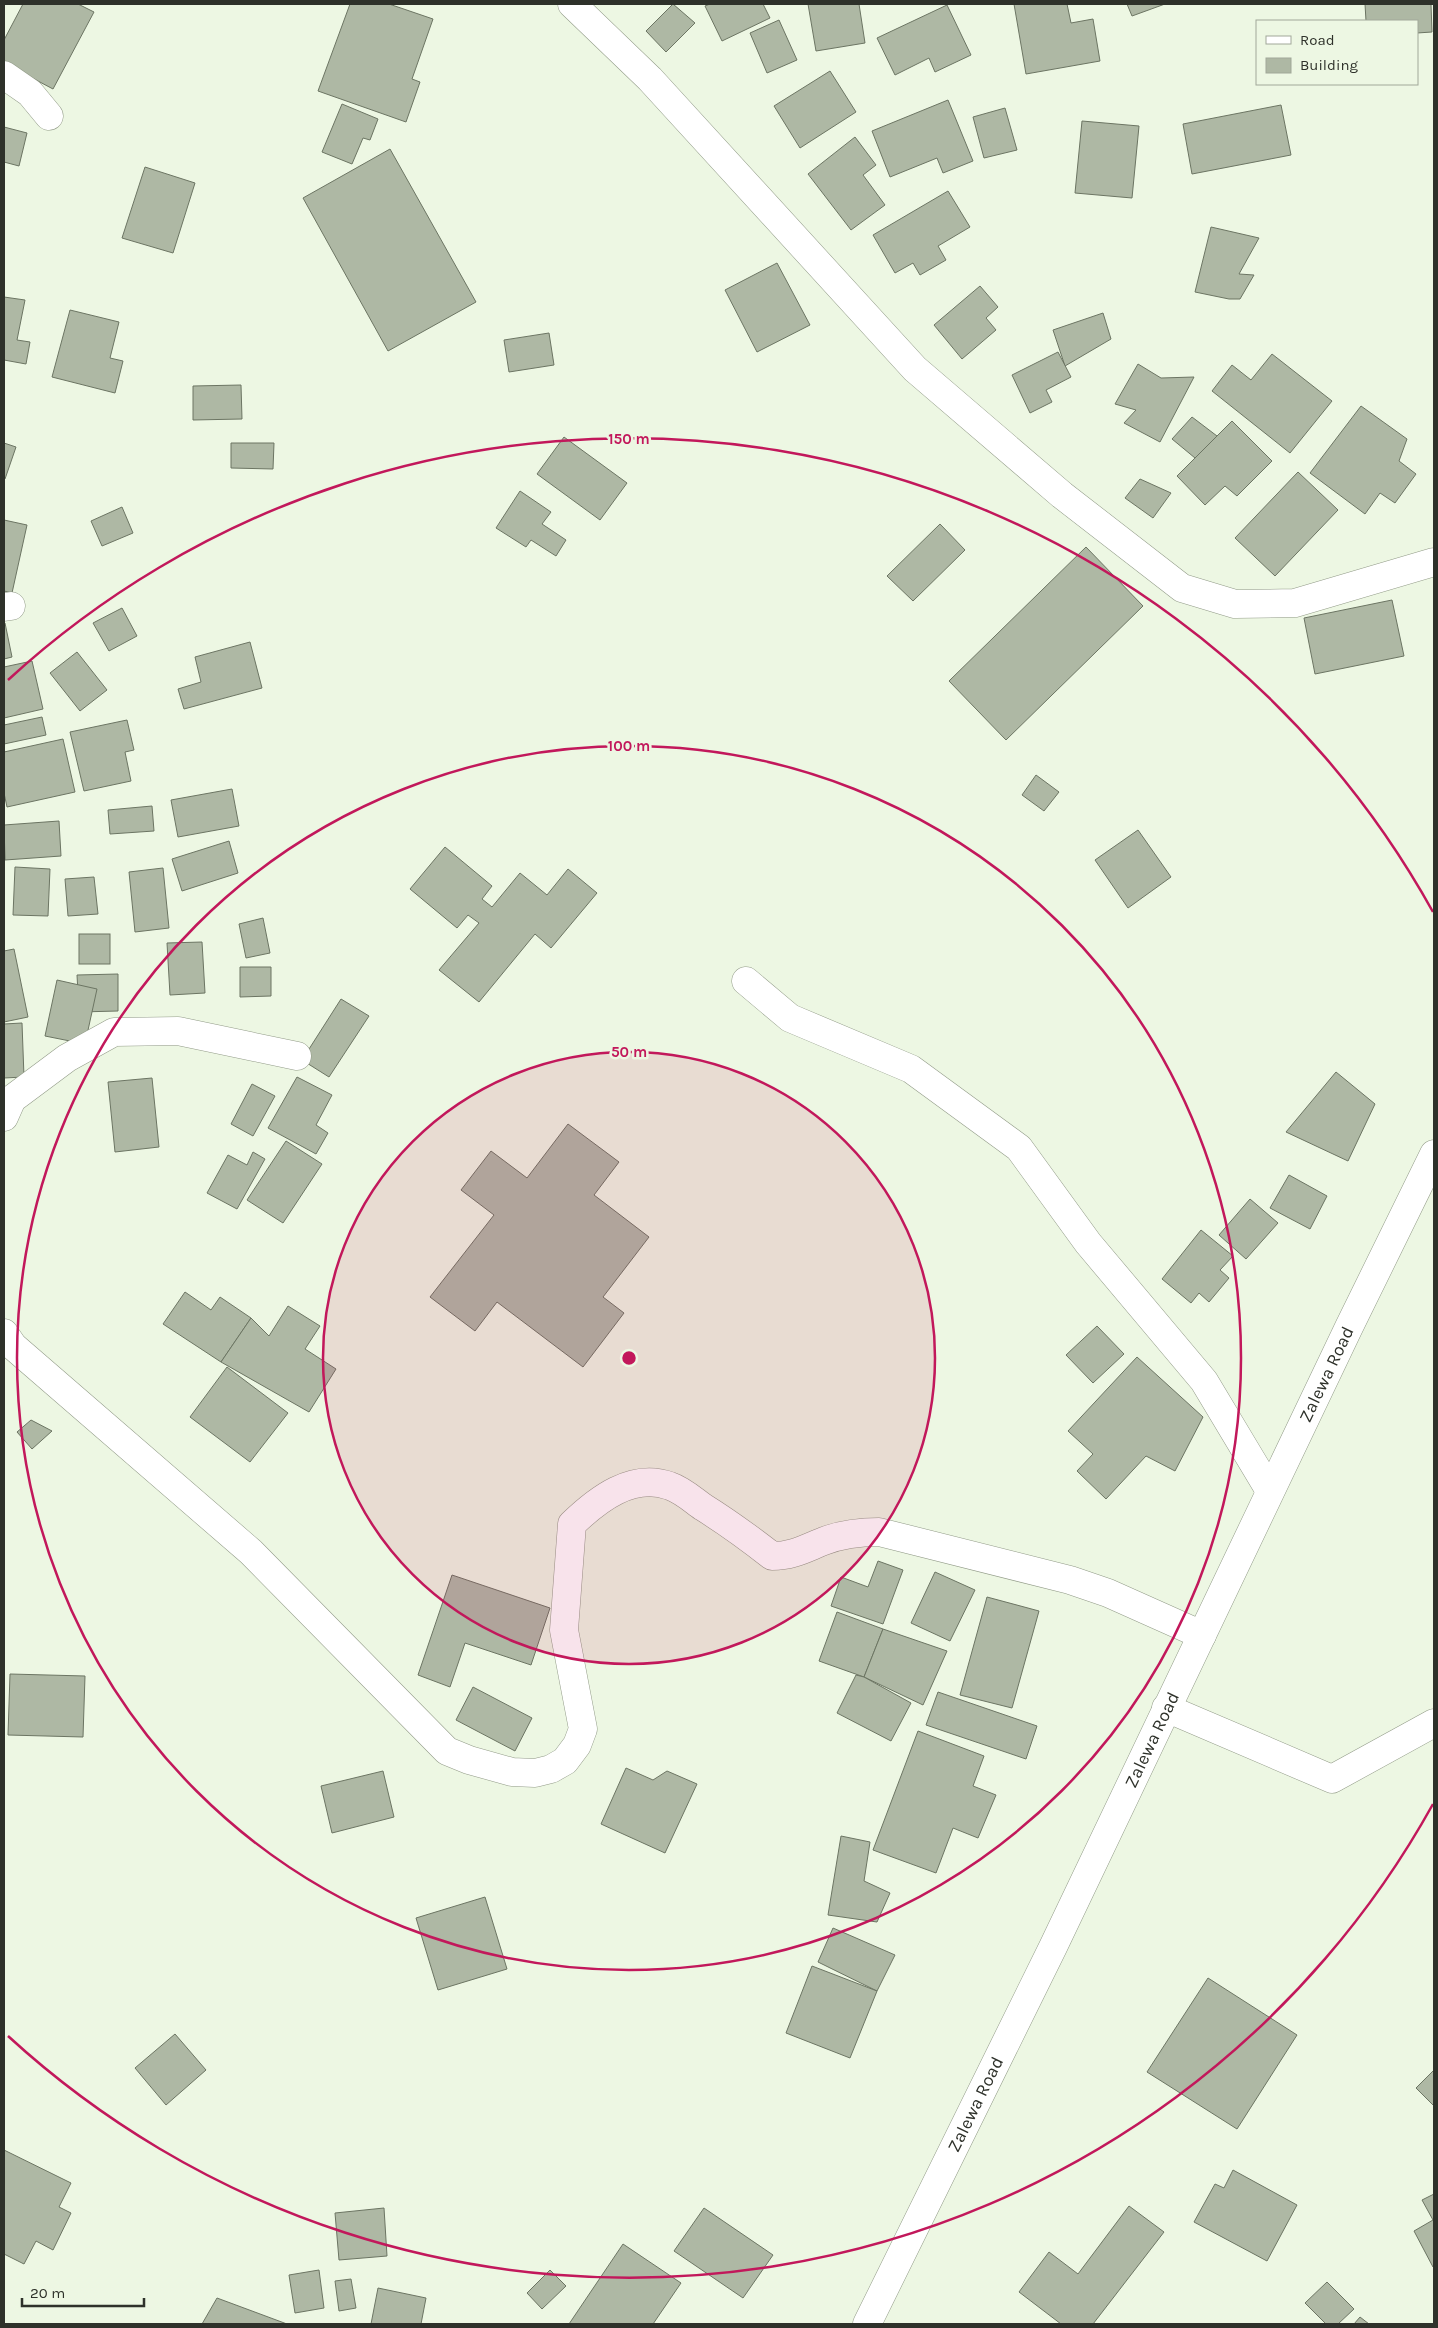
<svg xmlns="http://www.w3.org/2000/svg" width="1438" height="2328" viewBox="0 0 1438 2328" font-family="Karla,sans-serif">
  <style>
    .building { fill: #aeb8a4; stroke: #6c7563 }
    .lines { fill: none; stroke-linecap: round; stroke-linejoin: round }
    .minor-casing { stroke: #929b88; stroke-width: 29 }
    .highway-casing { stroke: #929b88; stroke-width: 29 }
    .minor { stroke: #fff; stroke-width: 28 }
    .highway { stroke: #fff; stroke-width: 28 }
    .ring { fill: none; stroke: #c2185b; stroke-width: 2.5 }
    .labels { text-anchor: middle; stroke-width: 5; stroke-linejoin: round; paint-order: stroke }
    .street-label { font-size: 18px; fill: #2e312a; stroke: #edf7e3 }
    .centre { fill: #c2185b; stroke: #edf7e3; stroke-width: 2.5 }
    .ring-label { font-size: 15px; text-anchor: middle; font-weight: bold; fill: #c2185b; stroke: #edf7e3; stroke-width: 5; stroke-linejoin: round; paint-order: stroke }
  </style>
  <rect width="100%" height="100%" fill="#edf7e3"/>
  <!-- building -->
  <g class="building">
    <polygon points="23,4 78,4 94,12 53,89 4,63 4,40"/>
    <polygon points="350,4 389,4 433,19 412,79 420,82 406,122 318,91"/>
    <polygon points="673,4 695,23 666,52 646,31"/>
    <polygon points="710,4 763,4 770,18 722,41 705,6"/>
    <polygon points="808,4 859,4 865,43 816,51"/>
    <polygon points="1014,4 1071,4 1067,4 1071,23 1093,19 1100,61 1026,74"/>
    <polygon points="1127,4 1165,4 1132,16"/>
    <polygon points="1365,4 1431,4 1432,32 1417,33 1417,21 1366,21"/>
    <polygon points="947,5 971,55 935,72 929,58 895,75 877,38"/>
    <polygon points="779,20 797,60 767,73 750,33"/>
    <polygon points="830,71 856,112 800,148 774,106"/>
    <polygon points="948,100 973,161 943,173 937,158 890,177 872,131"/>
    <polygon points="342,104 378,119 370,140 363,138 352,164 322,152"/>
    <polygon points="1281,105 1291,155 1192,174 1183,124"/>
    <polygon points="1005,108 1017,150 984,158 973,117"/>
    <polygon points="1082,121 1139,126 1132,198 1075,193"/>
    <polygon points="4,127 27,133 19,166 4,162"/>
    <polygon points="855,137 876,165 863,175 885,205 851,230 808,174"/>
    <polygon points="390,149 476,302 388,351 303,198"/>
    <polygon points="145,167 195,183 173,253 122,238"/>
    <polygon points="948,191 970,227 938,246 946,260 920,275 913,263 895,273 873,235"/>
    <polygon points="1211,227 1259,238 1239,274 1254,275 1240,299 1229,299 1195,292"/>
    <polygon points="777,263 810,325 757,352 725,290"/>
    <polygon points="980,286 998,307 986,318 996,330 962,359 934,325"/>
    <polygon points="4,297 25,300 17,340 30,342 26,364 4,360"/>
    <polygon points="70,310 119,322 110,358 123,361 115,393 52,377"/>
    <polygon points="1103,313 1111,339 1065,366 1053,330"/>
    <polygon points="549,333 554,365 509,372 504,340"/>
    <polygon points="1058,352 1071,377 1046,390 1052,402 1030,413 1012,375"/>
    <polygon points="1272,354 1332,401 1290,453 1212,391 1232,365 1251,380"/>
    <polygon points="1138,364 1161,378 1194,377 1160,442 1124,423 1136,410 1115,404"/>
    <polygon points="241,385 242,419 193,420 193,386"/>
    <polygon points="1361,406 1407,439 1399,461 1416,474 1395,503 1380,493 1365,514 1310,473"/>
    <polygon points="1192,417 1217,436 1195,458 1172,439"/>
    <polygon points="1232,421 1272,461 1237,496 1225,486 1205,505 1177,476"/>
    <polygon points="564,437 627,483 600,520 537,474"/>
    <polygon points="4,443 16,447 5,479 4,479"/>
    <polygon points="231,443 274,443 273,469 231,468"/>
    <polygon points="1298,472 1338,510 1275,576 1235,538"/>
    <polygon points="1140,479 1171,493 1153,518 1125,498"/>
    <polygon points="520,491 551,512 542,524 566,540 556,556 531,540 526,547 496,528"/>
    <polygon points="122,507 133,533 102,546 91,521"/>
    <polygon points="4,520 27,525 12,593 4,591"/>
    <polygon points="940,524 965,550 913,601 887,576"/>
    <polygon points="1086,547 1143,606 1006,740 949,681"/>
    <polygon points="1392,600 1404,656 1315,674 1304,618"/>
    <polygon points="122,608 137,636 109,651 93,623"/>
    <polygon points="5,623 12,657 4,659 4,624"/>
    <polygon points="250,642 262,688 184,709 178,689 201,682 195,657"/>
    <polygon points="77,652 107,690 80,711 50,673"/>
    <polygon points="32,661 43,709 4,718 4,667"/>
    <polygon points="42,717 46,735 4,744 4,725"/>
    <polygon points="127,720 134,750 125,752 131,781 84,791 70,732"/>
    <polygon points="63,739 75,792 7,807 4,793 4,752"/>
    <polygon points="1036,775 1059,792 1044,811 1022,795"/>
    <polygon points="232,789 239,826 178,837 171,800"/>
    <polygon points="152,806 154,831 110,834 108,810"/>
    <polygon points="59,821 61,856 5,860 4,825"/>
    <polygon points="1138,830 1171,877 1128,908 1095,860"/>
    <polygon points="229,841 238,873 182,891 172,859"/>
    <polygon points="445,847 492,886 482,899 492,907 520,873 547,895 568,869 597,893 551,948 535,934 479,1002 439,970 479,923 468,915 457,928 410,889"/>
    <polygon points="15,867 50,869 48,916 13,915"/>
    <polygon points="163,868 169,928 135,932 129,872"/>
    <polygon points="94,877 98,914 68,916 65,879"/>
    <polygon points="263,918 270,953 246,958 239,924"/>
    <rect x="79" y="934" width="31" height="30"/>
    <polygon points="202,942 205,993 170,995 167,943"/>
    <polygon points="14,949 28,1017 4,1022 4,951"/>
    <polygon points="240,967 271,967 271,996 240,997"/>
    <polygon points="118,974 118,1011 79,1012 77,975"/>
    <polygon points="57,980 97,989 85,1044 45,1036"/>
    <polygon points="341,999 369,1016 329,1077 302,1060"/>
    <polygon points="22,1023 24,1077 4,1078 4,1024"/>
    <polygon points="1336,1072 1375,1104 1348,1161 1286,1132"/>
    <polygon points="297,1077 332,1095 316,1125 328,1133 316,1154 268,1128"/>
    <polygon points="152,1078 159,1147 115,1152 108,1082"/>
    <polygon points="252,1084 275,1096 253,1136 231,1124"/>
    <polygon points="568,1124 619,1162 594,1195 649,1237 603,1297 624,1313 583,1367 497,1302 475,1331 430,1297 494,1215 461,1190 491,1151 527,1178"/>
    <polygon points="286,1141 322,1164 283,1223 247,1200"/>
    <polygon points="253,1152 265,1159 237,1209 207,1193 228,1155 247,1165"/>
    <polygon points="1289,1175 1327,1196 1310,1229 1270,1208"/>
    <polygon points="1250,1199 1278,1223 1246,1259 1219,1235"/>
    <polygon points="1201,1230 1233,1256 1220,1270 1229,1278 1209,1302 1199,1293 1191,1303 1162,1279"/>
    <polygon points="185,1292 211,1310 220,1297 251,1318 221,1362 163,1324"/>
    <polygon points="288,1306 320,1326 305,1349 336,1369 309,1412 221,1362 251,1318 269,1336"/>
    <polygon points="1097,1326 1124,1354 1093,1383 1066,1355"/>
    <polygon points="1137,1357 1203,1417 1175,1471 1146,1456 1106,1499 1077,1471 1093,1454 1068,1431"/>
    <polygon points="227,1367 288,1413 250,1462 190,1417"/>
    <polygon points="31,1420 52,1431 32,1449 17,1432"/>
    <polygon points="878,1561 903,1570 883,1624 831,1606 841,1577 868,1587"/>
    <polygon points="935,1572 975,1590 950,1641 911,1623"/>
    <polygon points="452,1575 550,1608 531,1665 465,1643 450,1687 418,1675"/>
    <polygon points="987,1597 1039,1611 1012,1708 960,1695"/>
    <polygon points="837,1612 883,1629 864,1677 819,1661"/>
    <polygon points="883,1629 947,1651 923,1705 864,1677"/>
    <polygon points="10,1674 85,1676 83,1737 8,1735"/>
    <polygon points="856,1675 864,1677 911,1703 891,1741 837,1713"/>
    <polygon points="473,1687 532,1718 515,1751 456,1720"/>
    <polygon points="938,1692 1037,1726 1026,1759 926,1725"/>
    <polygon points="918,1731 984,1756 973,1786 996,1795 978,1838 953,1828 936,1873 873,1850"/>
    <polygon points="626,1768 653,1780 667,1771 697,1784 665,1853 601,1824"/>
    <polygon points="383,1771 394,1817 332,1833 321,1786"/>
    <polygon points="841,1836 870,1842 864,1881 890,1893 877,1922 828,1915"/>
    <polygon points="485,1897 507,1969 438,1990 416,1918"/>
    <polygon points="833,1928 895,1955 877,1991 818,1962"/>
    <polygon points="812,1966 877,1991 850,2058 786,2033"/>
    <polygon points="1208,1978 1297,2035 1237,2129 1147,2072"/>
    <polygon points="175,2034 206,2070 166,2105 135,2068"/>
    <polygon points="1434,2070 1434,2106 1416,2088"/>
    <polygon points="4,2150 71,2183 59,2207 71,2213 53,2250 36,2241 24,2264 4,2254"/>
    <polygon points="1233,2170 1297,2205 1267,2261 1194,2222 1215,2184 1224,2188"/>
    <polygon points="1434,2194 1434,2266 1433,2267 1414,2231 1433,2220 1422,2200"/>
    <polygon points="1129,2206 1164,2232 1093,2324 1061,2324 1019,2292 1049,2252 1078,2274"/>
    <polygon points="384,2208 387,2256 339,2260 335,2213"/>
    <polygon points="704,2208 773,2255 743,2298 674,2251"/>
    <polygon points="623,2244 681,2283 653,2324 569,2324"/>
    <polygon points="319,2270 324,2308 295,2313 289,2275"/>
    <polygon points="550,2270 566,2286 542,2309 527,2293"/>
    <polygon points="351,2279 356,2308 339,2311 335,2281"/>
    <polygon points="1327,2282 1354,2309 1338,2324 1326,2324 1305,2303"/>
    <polygon points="378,2288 426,2298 421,2324 371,2324"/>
    <polygon points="217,2298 287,2324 202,2324"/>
    <polygon points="1360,2317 1369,2324 1354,2324"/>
  </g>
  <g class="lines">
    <defs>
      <g id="minor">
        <polyline points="572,4 650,79 915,369 1062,495 1182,588 1235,604 1295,603 1434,562"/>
        <polyline points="4,75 30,93 49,116"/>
        <polyline points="4,607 11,606"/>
        <polyline points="746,981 790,1018 911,1069 1019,1148 1088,1243 1204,1381 1270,1491"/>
        <polyline points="4,1117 12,1099 67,1058 114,1032 178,1031 297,1056"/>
        <path d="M4,1333L13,1346L251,1552L447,1751L469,1760L512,1772L535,1773L551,1769L565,1761L577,1745L583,1729L564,1630L572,1524C597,1500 632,1472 670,1486C682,1490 693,1500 703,1507C727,1522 749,1538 772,1556C793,1556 806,1548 824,1541C842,1534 861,1532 879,1532L1070,1580L1108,1593L1202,1635"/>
        <polyline points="1166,1708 1332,1779 1434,1723"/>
      </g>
      <g id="highway">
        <path id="s1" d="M867,2324L1053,1947L1349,1327L1434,1154"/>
      </g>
    </defs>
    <!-- minor casing -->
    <use href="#minor" class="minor-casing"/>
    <!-- highway casing -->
    <use href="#highway" class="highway-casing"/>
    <!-- minor -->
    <use href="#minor" class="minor"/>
    <!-- highway -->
    <use href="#highway" class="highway"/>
  </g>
  <!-- distance rings -->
  <circle cx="629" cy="1358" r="306" fill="#c2185b" fill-opacity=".12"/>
  <g class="ring">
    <circle cx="629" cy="1358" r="306"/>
    <circle cx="629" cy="1358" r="612"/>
    <path d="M1433 1804A919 919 0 0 1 8 2036M8 680A919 919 0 0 1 1433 912"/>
  </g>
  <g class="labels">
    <!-- street labels -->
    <g class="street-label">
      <text dy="6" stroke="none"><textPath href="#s1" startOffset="1055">Zalewa Road</textPath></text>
      <text dy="6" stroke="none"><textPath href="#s1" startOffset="650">Zalewa Road</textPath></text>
      <text dy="6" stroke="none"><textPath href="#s1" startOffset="245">Zalewa Road</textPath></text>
    </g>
  </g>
  <circle cx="629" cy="1358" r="8" class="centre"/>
  <g class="ring-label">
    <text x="629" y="444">150 m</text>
    <text x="629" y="751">100 m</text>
    <text x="629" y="1057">50 m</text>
  </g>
  <!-- border -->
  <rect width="1438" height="2328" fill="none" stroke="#2e312a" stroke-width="10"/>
  <!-- legend -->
  <rect x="1256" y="20" width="162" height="65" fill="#edf7e3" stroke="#a1a899"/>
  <rect x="1266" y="36" width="25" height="8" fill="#ffffff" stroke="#a1a899"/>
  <text x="1300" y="45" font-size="15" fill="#2e312a">Road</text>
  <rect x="1266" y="58" width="25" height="15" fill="#aeb8a4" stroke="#a1a899"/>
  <text x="1300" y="70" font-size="15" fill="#2e312a">Building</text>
  <!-- scale -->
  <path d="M22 2298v8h122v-8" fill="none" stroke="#2e312a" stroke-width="2.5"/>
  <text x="30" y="2298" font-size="15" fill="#2e312a" stroke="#edf7e3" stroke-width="4" paint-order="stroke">20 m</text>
</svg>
